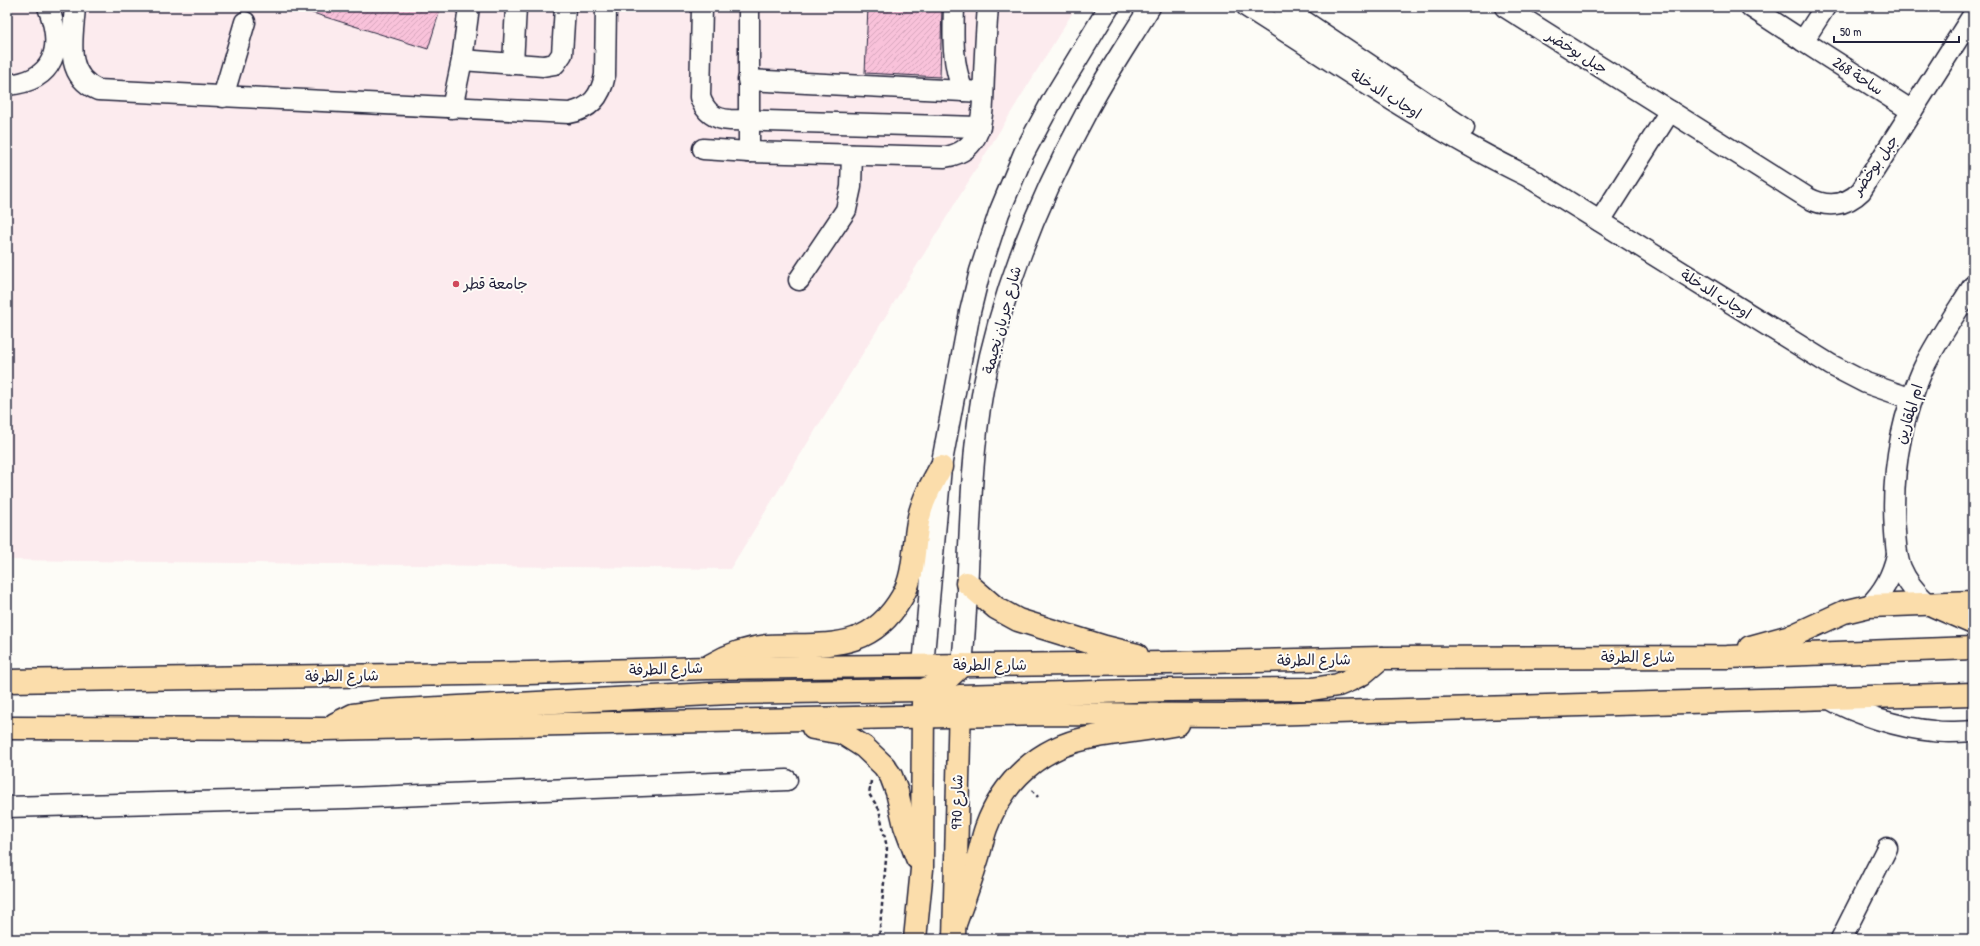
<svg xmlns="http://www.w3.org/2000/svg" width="1980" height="946" viewBox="0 0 1980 946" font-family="'Patrick Hand','Playpen Sans Arabic',sans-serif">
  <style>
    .built { fill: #fcebee }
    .building { fill: url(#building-hatch); stroke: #22223b }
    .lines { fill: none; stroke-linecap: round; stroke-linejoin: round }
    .minor-casing { stroke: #22223b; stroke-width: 23 }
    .major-casing { stroke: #22223b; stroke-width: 25 }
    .path { stroke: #22223b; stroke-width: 2.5; stroke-dasharray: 4 3; stroke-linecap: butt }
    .minor { stroke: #fdfcf7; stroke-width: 20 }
    .major { stroke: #fbddab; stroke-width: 22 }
    .poi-dot { fill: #d1495b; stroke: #fdfcf7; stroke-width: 1.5 }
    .labels { text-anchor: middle; stroke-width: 4; stroke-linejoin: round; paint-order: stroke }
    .street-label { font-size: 15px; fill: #22223b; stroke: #fdfcf7 }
    .poi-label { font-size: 15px; fill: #22223b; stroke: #fdfcf7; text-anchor: start }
  </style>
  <defs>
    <pattern id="building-hatch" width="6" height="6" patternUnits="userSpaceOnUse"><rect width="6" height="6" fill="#f9c2da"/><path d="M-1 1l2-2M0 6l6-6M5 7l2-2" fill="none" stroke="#d5a6bc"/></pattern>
  </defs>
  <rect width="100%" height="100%" fill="#fdfcf7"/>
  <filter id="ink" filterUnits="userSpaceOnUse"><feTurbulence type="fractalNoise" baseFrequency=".025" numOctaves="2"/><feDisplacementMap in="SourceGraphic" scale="8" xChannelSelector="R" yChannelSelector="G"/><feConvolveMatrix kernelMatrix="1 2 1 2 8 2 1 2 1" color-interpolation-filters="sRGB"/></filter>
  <g filter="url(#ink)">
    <!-- built -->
    <polygon class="built" points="7,7 1076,7 730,569 7,560"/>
    <!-- building -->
    <g class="building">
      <polygon points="303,7 441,7 428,49 303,10"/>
      <polygon points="868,7 942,7 940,77 865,73"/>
    </g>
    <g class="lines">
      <defs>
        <g id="minor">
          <path d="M75,7C73,38 63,75 98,90L569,113C591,109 601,96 605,75L606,7"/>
          <path d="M702,7L700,97C705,112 714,119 730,120L980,127"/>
          <path d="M954,7C953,37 952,63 963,91"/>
          <path d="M1247,7C1339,65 1430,129 1527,176L1831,365L1866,383L1912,399"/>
          <polyline points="1283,7 1464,128"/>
          <path d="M1505,7L1808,198C1827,208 1846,206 1861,191L1973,15"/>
          <polyline points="1751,7 1803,41 1825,7"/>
          <polyline points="1803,41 1912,111"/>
          <polyline points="462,60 543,66 555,64 562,54 565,7"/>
          <polyline points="513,64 516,7"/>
          <polyline points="748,80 983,92"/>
          <path d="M7,85C55,81 64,48 48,7"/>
          <polyline points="223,97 245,22"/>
          <polyline points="452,108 462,60 469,7"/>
          <path d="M703,149L749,152L945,157C988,150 982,107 984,75C985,52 986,30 988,7"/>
          <polyline points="749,152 749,7"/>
          <polyline points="1600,221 1670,111"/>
          <polyline points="799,280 846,210 851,187 852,155"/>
          <path d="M1928,604C1916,593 1907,583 1901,568C1896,557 1896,544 1895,532C1891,476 1900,421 1923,369C1937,340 1956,313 1973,286"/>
          <path d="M1869,606C1884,591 1892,576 1897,555"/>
          <path d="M962,665C971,573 967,480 983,389C1001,292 1038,201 1085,115C1104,78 1128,43 1150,7"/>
          <polyline points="923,666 941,467 970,312 980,271 999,213 1024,153 1053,99 1109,7"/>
          <path d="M1826,697C1854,714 1901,728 1933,731C1946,733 1960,732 1973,731"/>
          <polyline points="7,807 348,798 787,780"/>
          <polyline points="1841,939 1887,848"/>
        </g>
        <g id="major">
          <polyline points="967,583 996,608 1018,620 1105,647 1137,655"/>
          <polyline points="1934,606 1973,623"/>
          <polyline points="1750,647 1794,635 1844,612 1869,606 1973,602"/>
          <path d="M711,665C728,655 747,648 768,646C824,643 869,654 902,597C916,573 913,543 919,517C923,499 932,483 941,467"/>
          <polyline points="7,681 528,673 707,668 1168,663 1381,658 1727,657 1973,648"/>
          <path d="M923,717C934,706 945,699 960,696L1168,690L1312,689L1338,685L1350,680L1362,674L1381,658"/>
          <polyline points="335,724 353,715 383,711 729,693 923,690 945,681 962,665"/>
          <polyline points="7,728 326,729 1041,714 1232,715 1973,694"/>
          <polyline points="813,728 842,733 864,747 884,766 891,776 897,792 905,826 917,858"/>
          <path d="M955,924C962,904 970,884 976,863C980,852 982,839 986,828C1003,781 1039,748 1088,738C1117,732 1148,730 1178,724"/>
          <polyline points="915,939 922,869 923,703"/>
          <polyline points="954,939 960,702"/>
        </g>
      </defs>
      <!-- minor casing -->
      <use href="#minor" class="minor-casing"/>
      <!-- major casing -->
      <use href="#major" class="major-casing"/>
      <!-- path -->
      <g class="path">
        <polyline points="871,781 869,794 879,809 887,848 879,939"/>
        <polyline points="1032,790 1038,797"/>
      </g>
      <!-- minor -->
      <use href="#minor" class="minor"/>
      <!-- major -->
      <use href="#major" class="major"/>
    </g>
  </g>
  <!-- markers -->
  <circle class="poi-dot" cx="456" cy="284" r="4"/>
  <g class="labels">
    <!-- street labels -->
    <g class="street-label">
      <text transform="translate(1577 52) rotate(32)" y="5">جبل بوخضر</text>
      <text transform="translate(1858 76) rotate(33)" y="5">ساحة 268</text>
      <text transform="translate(1386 94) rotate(32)" y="5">اوجاب الدخلة</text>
      <text transform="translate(1875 165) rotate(-55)" y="5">جبل بوخضر</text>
      <text transform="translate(1716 294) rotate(32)" y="5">اوجاب الدخلة</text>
      <text transform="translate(1002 320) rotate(-75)" y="5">شارع جريان نجيمة</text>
      <text transform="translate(1909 414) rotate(-73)" y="5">ام المقارين</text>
      <text x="1638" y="662">شارع الطرفة</text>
      <text transform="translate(1314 660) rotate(-1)" y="5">شارع الطرفة</text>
      <text x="990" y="670">شارع الطرفة</text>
      <text transform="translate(666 669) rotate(-2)" y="5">شارع الطرفة</text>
      <text transform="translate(342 676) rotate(-1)" y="5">شارع الطرفة</text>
      <text transform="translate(957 802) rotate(-89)" y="5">شارع 970</text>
    </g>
    <!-- poi labels -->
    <g class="poi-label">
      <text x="464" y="289">جامعة قطر</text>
    </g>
  </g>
  <!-- margin -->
  <rect width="1980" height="946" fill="none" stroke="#fdfcf7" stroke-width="24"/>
  <rect x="12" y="12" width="1956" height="922" fill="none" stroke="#22223b" stroke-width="1.5" filter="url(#ink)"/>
  <!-- scale -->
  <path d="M1834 36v6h125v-6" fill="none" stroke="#22223b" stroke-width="2"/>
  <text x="1840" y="36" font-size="12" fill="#22223b" stroke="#fdfcf7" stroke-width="3" paint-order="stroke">50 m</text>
</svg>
